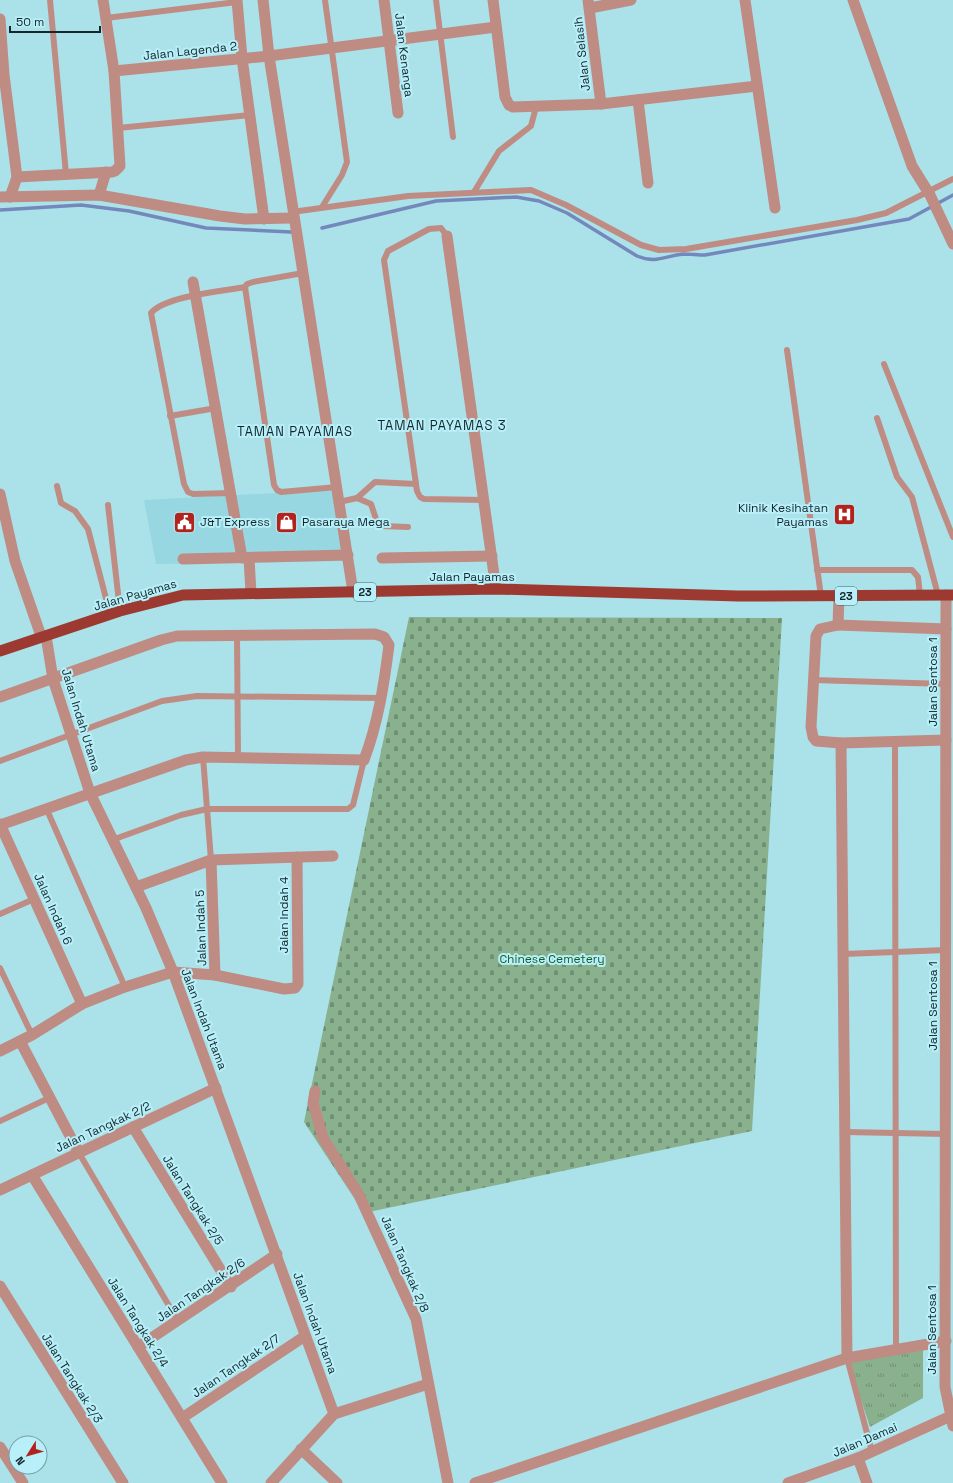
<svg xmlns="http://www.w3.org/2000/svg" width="953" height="1483" viewBox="0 0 953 1483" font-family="'Space Grotesk',sans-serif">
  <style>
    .built { fill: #96d7e1 }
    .cemetery { fill: url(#cemetery-stones) }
    .park { fill: url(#park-tufts) }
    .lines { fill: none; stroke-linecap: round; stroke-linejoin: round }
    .stream { stroke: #7488bc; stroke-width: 3.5 }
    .service { stroke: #bf8c84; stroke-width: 6 }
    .minor { stroke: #bf8c84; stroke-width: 11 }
    .trunk { stroke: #9c3a32; stroke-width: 11 }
    .labels { text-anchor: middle; stroke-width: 4; stroke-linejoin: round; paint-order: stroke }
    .shield { fill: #b8eff8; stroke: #446469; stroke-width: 1 }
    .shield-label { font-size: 11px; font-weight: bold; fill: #12282c }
    .street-label { font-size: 12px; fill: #12282c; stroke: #b8eff8 }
    .poi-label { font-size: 12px; fill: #12282c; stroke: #b8eff8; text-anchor: start }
    .park-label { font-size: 12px; fill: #16602a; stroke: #b8eff8 }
    .neighbourhood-label { font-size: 13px; letter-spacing: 1px; fill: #12282c; stroke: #b8eff8 }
  </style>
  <defs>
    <pattern id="cemetery-stones" width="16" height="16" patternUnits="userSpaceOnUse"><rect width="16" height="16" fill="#8ab18e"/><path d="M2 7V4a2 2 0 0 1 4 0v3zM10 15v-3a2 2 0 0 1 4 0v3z" fill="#6f9074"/></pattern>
    <pattern id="park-tufts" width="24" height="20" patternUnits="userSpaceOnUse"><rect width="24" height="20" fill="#8ab18e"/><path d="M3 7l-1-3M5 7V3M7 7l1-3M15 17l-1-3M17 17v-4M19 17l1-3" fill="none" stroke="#6f9074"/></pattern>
  </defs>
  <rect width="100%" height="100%" fill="#abe2ea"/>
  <!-- built -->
  <polygon class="built" points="334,490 344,561 156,564 144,500"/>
  <!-- cemetery -->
  <polygon class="cemetery" points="409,617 782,618 752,1131 364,1213 304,1122"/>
  <!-- park -->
  <polygon class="park" points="923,1345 923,1398 870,1427 847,1358"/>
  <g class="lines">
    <!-- stream -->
    <g class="stream">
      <polyline points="0,210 81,205 129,211 206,228 291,232"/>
      <path d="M322,228L436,201L516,197L539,201L567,213L637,256C656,264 665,256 683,254C690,254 698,255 705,255L909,219L953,195"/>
    </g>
    <!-- service -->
    <g class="service">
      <polyline points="50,0 66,174"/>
      <polyline points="436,0 453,137"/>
      <polyline points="106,18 237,2"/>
      <polyline points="118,128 250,115"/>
      <polyline points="474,192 499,151 531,126 536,107"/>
      <polyline points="322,207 342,175 347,162 325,0"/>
      <polyline points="292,212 408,196 531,190 566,205 641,245 659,250 686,249 857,220 886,213 953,179"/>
      <polyline points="447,236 441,228 429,229 388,251 384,260 417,491 420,497 424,499 484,500"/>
      <polyline points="303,273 253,282 247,284 245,287 274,485 277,490 281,492 337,487"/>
      <polyline points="787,350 821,596"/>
      <polyline points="884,364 953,537"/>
      <polyline points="170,416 216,408"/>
      <polyline points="877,418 897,477 912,497 938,595"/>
      <polyline points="57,486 61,503 75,511 88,529 110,614"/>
      <path d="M231,493L193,494L188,492L184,484L151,313C165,296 223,291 245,287"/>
      <polyline points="357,498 375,482 416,484"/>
      <polyline points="339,502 357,498 371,504 377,522 382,526 408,527"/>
      <polyline points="108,505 120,611"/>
      <polyline points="817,570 912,570 918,577 920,595"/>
      <polyline points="237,635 238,757"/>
      <polyline points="813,680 946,684"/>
      <polyline points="895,742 896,1350"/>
      <polyline points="203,757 211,860"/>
      <polyline points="0,761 162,701 197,696 382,698"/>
      <polyline points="47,810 125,987"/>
      <polyline points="112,840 181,815 207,809 348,809 353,805 364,760"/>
      <polyline points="0,914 34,899"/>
      <polyline points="844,954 946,950"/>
      <polyline points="0,968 32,1035"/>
      <polyline points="0,1121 49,1098"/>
      <polyline points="845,1132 946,1134"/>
      <polyline points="79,1153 178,1321"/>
      <polyline points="847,1358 872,1452"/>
    </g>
    <!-- minor -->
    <g class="minor">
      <polyline points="237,0 242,58 264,219"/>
      <polyline points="263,0 269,56 353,592"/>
      <polyline points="384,0 398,113"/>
      <polyline points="493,0 505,97 509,105 513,107 601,104 757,86"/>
      <polyline points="588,0 601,104"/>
      <polyline points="745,0 775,208"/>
      <polyline points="853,0 912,166 930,195 953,244"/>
      <polyline points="590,8 631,0"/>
      <polyline points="0,19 4,75 17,177 10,197"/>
      <polyline points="114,71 269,56 496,27"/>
      <polyline points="638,100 648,183"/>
      <polyline points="17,177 112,172 115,171 120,166 114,71 103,0"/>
      <polyline points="99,195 106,172"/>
      <polyline points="0,197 99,195 220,216 245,219 293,218"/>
      <polyline points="447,236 496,589"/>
      <polyline points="193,282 242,558"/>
      <polyline points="0,494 15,561 41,636"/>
      <polyline points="249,558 251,593"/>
      <polyline points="382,558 492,556"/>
      <polyline points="183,559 348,555"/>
      <polyline points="946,595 945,1387 953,1426"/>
      <polyline points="839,596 838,625 946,629"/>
      <polyline points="838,625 820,629 816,636 811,727 813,737 816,741 841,743 946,740"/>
      <polyline points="46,636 53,679 90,793 146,908 173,972 334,1414"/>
      <path d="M0,697L161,640L177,636L375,634L384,637L389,645C384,685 378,723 364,760L203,757L186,760L0,825"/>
      <polyline points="841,743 847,1358"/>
      <polyline points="0,824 82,1004"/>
      <polyline points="211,860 215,975"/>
      <polyline points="136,887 211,860 333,856"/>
      <polyline points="20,1041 79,1153"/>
      <polyline points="0,1051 32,1035 82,1004 125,987 173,972 215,975 284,989 295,988 298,984 297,857"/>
      <polyline points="315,1091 313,1103 323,1138 358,1193 416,1319 448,1483"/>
      <polyline points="133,1127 231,1287"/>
      <polyline points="32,1175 222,1483"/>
      <polyline points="0,1190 216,1088"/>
      <polyline points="0,1286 123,1483"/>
      <polyline points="138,1347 277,1254"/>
      <polyline points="182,1418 305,1336"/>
      <polyline points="0,1447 23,1483"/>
      <polyline points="301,1449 337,1483"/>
      <polyline points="858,1458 867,1483"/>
      <polyline points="271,1483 334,1414 428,1384"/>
      <polyline points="475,1483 847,1358 946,1341"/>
      <polyline points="788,1483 858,1458 953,1415"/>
    </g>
    <!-- trunk -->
    <polyline class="trunk" points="0,651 120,611 183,595 496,589 738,596 953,595"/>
  </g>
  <!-- icons -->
  <defs>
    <symbol id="hospital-square" viewBox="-11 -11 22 22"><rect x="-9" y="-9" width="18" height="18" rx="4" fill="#b3231e" stroke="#b8eff8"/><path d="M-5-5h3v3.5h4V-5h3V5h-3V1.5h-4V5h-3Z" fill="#fff"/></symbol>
    <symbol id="civic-square" viewBox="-11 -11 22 22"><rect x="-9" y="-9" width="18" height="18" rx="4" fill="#b3231e" stroke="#b8eff8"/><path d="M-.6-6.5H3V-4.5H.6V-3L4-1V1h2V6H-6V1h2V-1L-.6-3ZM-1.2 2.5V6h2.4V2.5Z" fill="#fff"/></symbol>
    <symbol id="shop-square" viewBox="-11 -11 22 22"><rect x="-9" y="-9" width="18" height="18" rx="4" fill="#b3231e" stroke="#b8eff8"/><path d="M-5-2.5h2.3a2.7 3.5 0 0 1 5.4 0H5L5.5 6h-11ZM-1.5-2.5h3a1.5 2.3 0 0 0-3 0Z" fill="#fff"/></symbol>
  </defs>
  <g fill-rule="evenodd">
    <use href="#hospital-square" x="832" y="502" width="25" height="25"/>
    <use href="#civic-square" x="172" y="510" width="25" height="25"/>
    <use href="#shop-square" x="274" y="510" width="25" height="25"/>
  </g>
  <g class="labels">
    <!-- shield labels -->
    <g class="shield">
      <rect x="354" y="583" width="22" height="18" rx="3"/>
      <rect x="835" y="587" width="22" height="18" rx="3"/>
    </g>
    <g class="shield-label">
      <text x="365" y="596">23</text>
      <text x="846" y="600">23</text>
    </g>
    <!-- street labels -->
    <g class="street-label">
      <text transform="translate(190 51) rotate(-6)" y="4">Jalan Lagenda 2</text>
      <text transform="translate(582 54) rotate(-96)" y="4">Jalan Selasih</text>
      <text transform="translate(404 55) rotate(83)" y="4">Jalan Kenanga</text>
      <text x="472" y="581">Jalan Payamas</text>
      <text transform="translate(135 595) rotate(-16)" y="4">Jalan Payamas</text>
      <text transform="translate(933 682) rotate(-90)" y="4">Jalan Sentosa 1</text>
      <text transform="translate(81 720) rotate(73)" y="4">Jalan Indah Utama</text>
      <text transform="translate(53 909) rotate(66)" y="4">Jalan Indah 6</text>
      <text transform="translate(284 915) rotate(-90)" y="4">Jalan Indah 4</text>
      <text transform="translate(201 928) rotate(-92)" y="4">Jalan Indah 5</text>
      <text transform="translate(933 1006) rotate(-90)" y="4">Jalan Sentosa 1</text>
      <text transform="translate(204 1019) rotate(69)" y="4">Jalan Indah Utama</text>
      <text transform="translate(103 1127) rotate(-25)" y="4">Jalan Tangkak 2/2</text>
      <text transform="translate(193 1200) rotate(58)" y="4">Jalan Tangkak 2/5</text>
      <text transform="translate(405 1264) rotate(67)" y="4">Jalan Tangkak 2/8</text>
      <text transform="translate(201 1290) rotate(-34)" y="4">Jalan Tangkak 2/6</text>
      <text transform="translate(138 1322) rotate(58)" y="4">Jalan Tangkak 2/4</text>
      <text transform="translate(315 1323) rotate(70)" y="4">Jalan Indah Utama</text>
      <text transform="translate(932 1330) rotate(-90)" y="4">Jalan Sentosa 1</text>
      <text transform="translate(236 1366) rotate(-34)" y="4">Jalan Tangkak 2/7</text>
      <text transform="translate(72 1378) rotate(58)" y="4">Jalan Tangkak 2/3</text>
      <text transform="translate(865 1440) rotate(-23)" y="4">Jalan Damai</text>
    </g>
    <!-- poi labels -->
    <g class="poi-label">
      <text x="828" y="512" text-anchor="end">Klinik Kesihatan<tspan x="828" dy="14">Payamas</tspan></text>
      <text x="200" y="526">J&amp;T Express</text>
      <text x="302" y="526">Pasaraya Mega</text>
    </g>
    <!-- park labels -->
    <g class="park-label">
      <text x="552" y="963">Chinese Cemetery</text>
    </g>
    <!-- neighbourhood labels -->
    <g class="neighbourhood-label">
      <text x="442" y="430">TAMAN PAYAMAS 3</text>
      <text x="295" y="436">TAMAN PAYAMAS</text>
    </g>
  </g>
  <!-- north arrow -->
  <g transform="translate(28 1455) rotate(233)"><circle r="19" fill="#b8eff8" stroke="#769fa6"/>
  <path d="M0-3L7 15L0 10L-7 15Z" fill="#b3231e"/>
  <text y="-6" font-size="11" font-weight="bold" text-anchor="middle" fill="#12282c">N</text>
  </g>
  <!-- scale -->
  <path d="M10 26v6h90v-6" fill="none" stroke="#12282c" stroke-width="2"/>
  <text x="16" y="26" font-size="12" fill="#12282c" stroke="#b8eff8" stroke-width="3" paint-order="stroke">50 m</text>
</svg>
